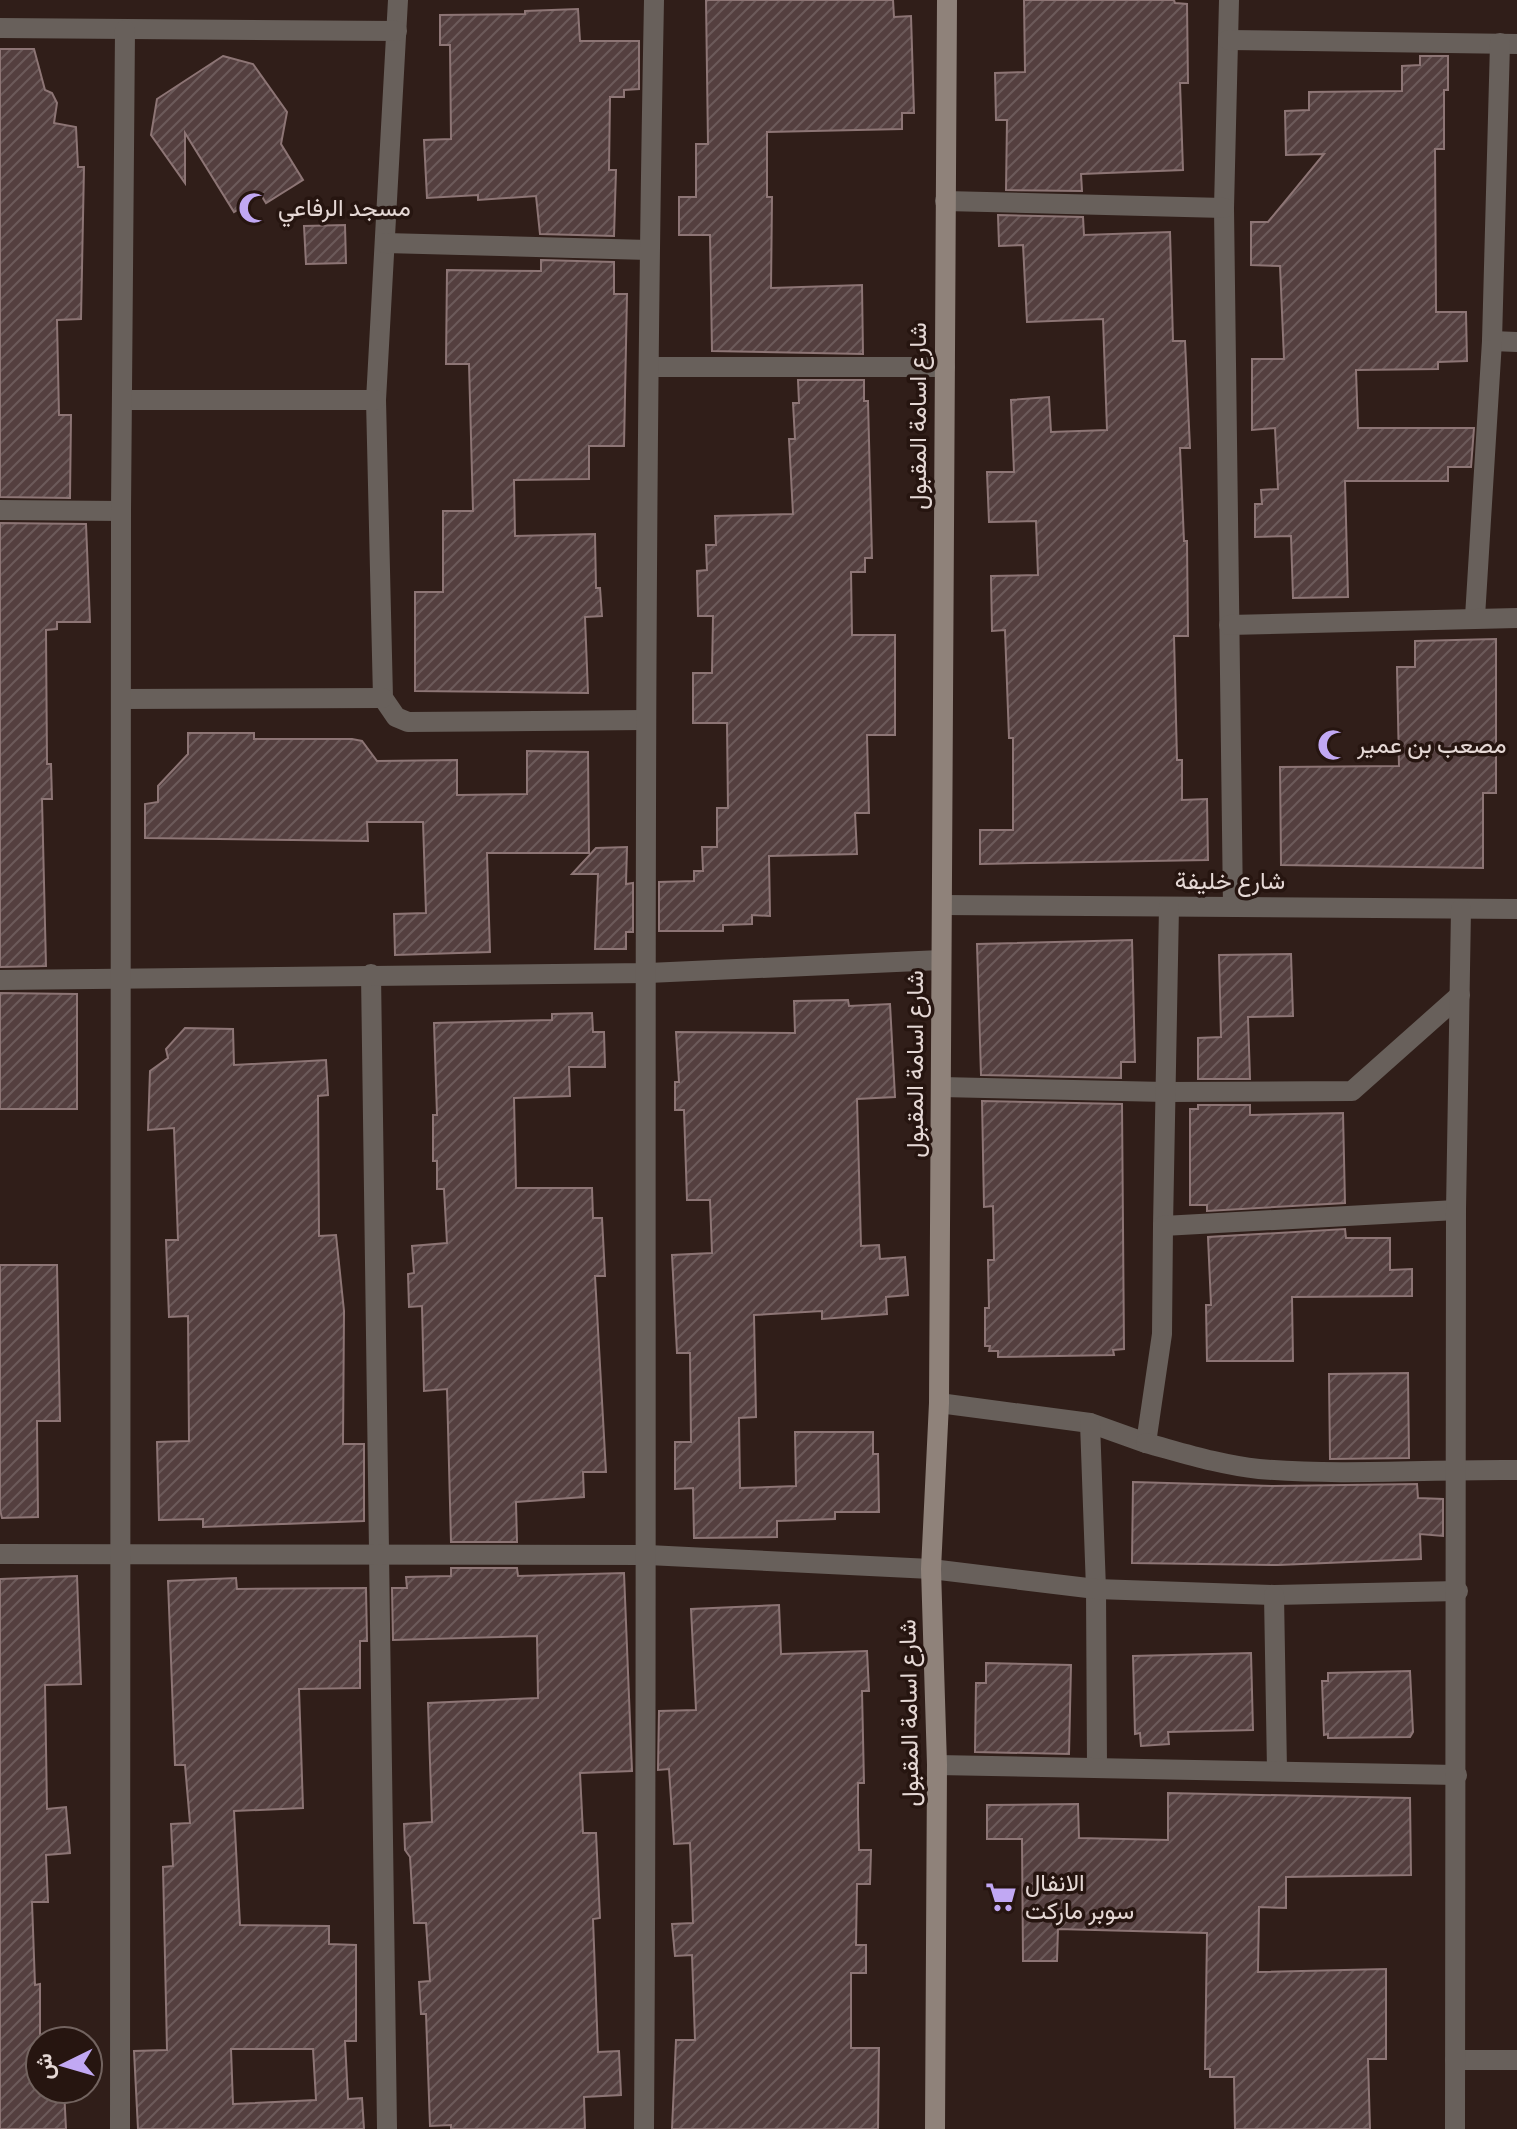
<svg xmlns="http://www.w3.org/2000/svg" width="1517" height="2129" viewBox="0 0 1517 2129" font-family="'Titillium Web',Vazirmatn,sans-serif">
  <style>
    .building { fill: url(#building-hatch); stroke: #8d7575; stroke-width: 2; fill-rule: evenodd }
    .lines { fill: none; stroke-linecap: round; stroke-linejoin: round }
    .street { stroke: #68605b; stroke-width: 20 }
    .secondary { stroke: #8f827a; stroke-width: 20 }
    .labels { text-anchor: middle; stroke-width: 7; stroke-linejoin: round; paint-order: stroke }
    .poi-label { font-size: 24px; fill: #e5d8d5; stroke: #261510; text-anchor: start }
    .street-label { font-size: 24px; fill: #e5d8d5; stroke: #261510 }
  </style>
  <defs>
    <pattern id="building-hatch" width="6" height="6" patternUnits="userSpaceOnUse" patternTransform="scale(2)"><rect width="6" height="6" fill="#543f3f"/><path d="M-1 1l2-2M0 6l6-6M5 7l2-2" fill="none" stroke="#6c5a5a"/></pattern>
  </defs>
  <rect width="100%" height="100%" fill="#301e19"/>
  <!-- building -->
  <g class="building">
    <polygon points="706,0 893,0 894,17 911,16 914,113 902,113 902,129 767,132 767,197 772,197 771,288 862,285 863,354 712,351 710,235 679,235 679,197 696,197 696,144 708,144"/>
    <polygon points="1024,0 1174,0 1175,3 1187,4 1188,83 1180,83 1183,170 1081,174 1082,191 1006,190 1007,120 996,120 995,73 1025,72"/>
    <polygon points="578,9 580,41 639,41 639,89 624,90 624,97 610,97 609,170 616,170 614,236 540,234 536,196 478,200 478,195 427,198 424,140 451,139 450,45 440,45 440,15 525,14 525,11"/>
    <polygon points="0,49 34,49 45,90 52,93 57,103 54,123 76,127 78,167 84,167 81,319 57,320 59,415 71,415 70,498 0,497"/>
    <polygon points="223,56 253,64 287,112 281,144 303,180 266,203 261,195 234,212 185,133 185,183 151,135 157,99"/>
    <polygon points="1420,56 1448,56 1448,90 1444,90 1444,149 1435,149 1436,312 1466,312 1467,361 1438,362 1438,369 1356,370 1358,428 1474,428 1471,467 1448,467 1448,481 1345,481 1348,597 1293,598 1291,536 1255,537 1255,504 1262,504 1261,490 1278,489 1275,428 1252,430 1252,359 1284,359 1280,266 1251,265 1251,222 1268,222 1324,154 1286,155 1285,111 1309,110 1309,92 1402,91 1402,66 1420,65"/>
    <polygon points="998,215 1083,217 1084,235 1170,232 1173,341 1185,341 1190,448 1180,448 1184,541 1187,541 1188,636 1174,636 1177,760 1182,760 1182,800 1207,799 1208,860 980,864 980,830 1013,830 1013,738 1009,738 1005,630 992,631 991,576 1038,575 1036,521 989,522 987,472 1014,472 1011,400 1049,397 1051,432 1107,430 1103,319 1027,322 1023,245 999,246"/>
    <polygon points="345,225 346,263 306,264 304,226"/>
    <polygon points="541,260 614,262 614,294 627,294 624,446 589,446 589,479 514,480 515,536 595,534 596,588 600,588 602,616 585,617 588,693 415,691 415,592 443,592 443,511 473,511 469,364 446,364 447,270 541,271"/>
    <polygon points="798,380 864,380 864,401 868,401 872,558 865,558 865,572 851,572 852,635 895,635 895,735 867,735 869,813 855,813 857,854 769,856 770,916 752,915 752,924 723,925 723,931 659,931 659,882 694,881 694,871 703,871 702,847 717,847 717,808 728,808 727,723 693,723 693,673 712,673 713,616 698,616 697,571 707,570 706,545 716,545 715,516 793,514 789,439 795,439 793,403 799,403"/>
    <polygon points="0,523 86,524 90,622 57,622 57,629 46,630 47,764 51,764 52,799 42,799 46,966 0,967"/>
    <polygon points="1496,639 1496,793 1483,793 1483,868 1281,865 1280,767 1399,766 1397,667 1415,667 1415,641"/>
    <polygon points="188,733 254,733 254,739 352,739 362,741 377,761 457,760 457,795 527,794 527,751 588,752 589,853 487,853 490,952 395,955 394,914 426,913 423,822 367,822 368,841 145,838 145,804 158,802 158,786 188,754"/>
    <polygon points="627,847 626,884 633,883 633,932 626,932 626,949 595,949 598,874 572,874 596,848"/>
    <polygon points="1132,940 1135,1062 1121,1062 1121,1078 981,1075 977,944"/>
    <polygon points="1291,954 1293,1016 1248,1017 1250,1079 1198,1079 1198,1038 1221,1037 1219,955"/>
    <polygon points="0,993 77,994 77,1109 0,1109"/>
    <polygon points="848,1000 849,1006 890,1004 895,1097 857,1099 861,1246 879,1245 880,1259 905,1257 908,1295 886,1297 887,1314 822,1319 822,1311 754,1315 756,1417 739,1418 740,1488 796,1486 795,1432 873,1432 873,1454 878,1454 879,1512 835,1512 835,1519 777,1521 777,1537 694,1538 693,1488 675,1489 675,1442 691,1442 690,1353 677,1353 672,1255 712,1253 710,1200 687,1200 684,1110 675,1110 675,1082 679,1082 676,1032 795,1033 794,1001"/>
    <polygon points="592,1013 593,1032 604,1032 605,1067 569,1067 570,1096 514,1098 516,1188 592,1188 593,1218 602,1218 605,1276 595,1276 606,1472 583,1472 584,1497 516,1502 517,1542 451,1542 447,1389 424,1391 422,1306 409,1307 408,1274 414,1273 412,1246 447,1243 444,1189 437,1189 437,1161 433,1161 433,1115 437,1115 434,1023 552,1020 552,1014"/>
    <polygon points="185,1028 233,1029 234,1065 326,1060 328,1095 318,1096 319,1236 336,1235 344,1311 343,1444 364,1444 364,1521 203,1527 203,1519 159,1520 157,1442 189,1441 188,1316 169,1317 166,1240 178,1240 174,1128 148,1130 150,1071 168,1058 166,1049"/>
    <polygon points="982,1101 1122,1104 1124,1349 1113,1350 1114,1355 998,1357 998,1351 989,1351 990,1346 985,1346 985,1308 989,1308 988,1260 994,1260 993,1206 984,1207"/>
    <polygon points="1198,1105 1250,1105 1250,1115 1343,1113 1345,1203 1207,1211 1207,1205 1190,1205 1190,1109 1198,1109"/>
    <polygon points="1345,1229 1346,1238 1390,1238 1390,1270 1412,1269 1412,1296 1292,1297 1293,1361 1207,1361 1206,1305 1211,1305 1208,1237"/>
    <polygon points="0,1265 57,1265 60,1421 37,1421 38,1517 2,1518 0,1510"/>
    <polygon points="1408,1373 1409,1458 1330,1459 1329,1374"/>
    <polygon points="1133,1482 1273,1486 1417,1484 1418,1498 1443,1499 1443,1536 1420,1534 1421,1559 1278,1565 1132,1563"/>
    <polygon points="451,1568 517,1568 518,1576 624,1573 632,1771 580,1773 583,1833 596,1833 600,1918 593,1919 598,2052 619,2051 621,2095 584,2097 585,2129 451,2129 451,2125 430,2126 426,2014 421,2014 419,1982 430,1981 426,1923 414,1923 410,1857 405,1850 404,1824 432,1822 428,1703 538,1698 537,1636 393,1640 392,1588 407,1588 406,1577 451,1576"/>
    <polygon points="77,1576 81,1684 45,1685 47,1809 66,1807 70,1853 46,1855 48,1902 32,1902 35,1985 40,1984 40,2089 64,2089 66,2129 0,2129 0,1579"/>
    <path d="M236,1578L237,1589L366,1588L367,1641H360V1688L299,1689L303,1808L234,1811L240,1925L329,1926V1944L356,1945V2041H345L348,2099L362,2098L364,2129H138L134,2051L167,2050L163,1867L173,1866L171,1824L190,1823L185,1765H175L168,1581ZM231,2049H313L316,2100L233,2104Z"/>
    <polygon points="779,1605 781,1654 867,1651 869,1691 862,1691 864,1783 858,1783 858,1814 859,1850 871,1850 870,1884 857,1884 856,1945 866,1945 866,1973 851,1973 851,2048 879,2048 878,2129 672,2129 676,2040 695,2040 692,1955 675,1956 672,1924 693,1923 690,1843 674,1844 669,1769 658,1770 659,1711 696,1710 691,1609"/>
    <polygon points="1251,1653 1253,1730 1168,1732 1169,1744 1141,1746 1140,1733 1135,1734 1133,1656"/>
    <polygon points="986,1663 1071,1665 1069,1754 975,1752 976,1683 986,1683"/>
    <polygon points="1410,1671 1413,1732 1410,1737 1328,1738 1328,1734 1324,1735 1322,1681 1328,1681 1328,1673"/>
    <polygon points="1168,1793 1410,1798 1411,1875 1286,1877 1286,1908 1259,1907 1258,1972 1386,1969 1386,2059 1368,2059 1370,2129 1235,2129 1234,2077 1210,2077 1210,2069 1205,2069 1207,1933 1058,1929 1057,1961 1023,1961 1022,1839 987,1839 987,1805 1078,1804 1079,1838 1168,1840"/>
  </g>
  <g class="lines">
    <!-- street -->
    <g class="street">
      <polyline points="398,0 376,400 383,698 396,717 408,722 644,720"/>
      <polyline points="1229,0 1224,208 1233,907"/>
      <polyline points="0,28 397,31"/>
      <polyline points="1228,40 1517,44"/>
      <polyline points="945,201 1224,208"/>
      <polyline points="385,243 649,250"/>
      <polyline points="1492,341 1517,342"/>
      <polyline points="651,367 945,367"/>
      <polyline points="122,400 376,400"/>
      <polyline points="0,510 121,511"/>
      <polyline points="1475,617 1492,341 1500,43"/>
      <polyline points="1229,625 1517,618"/>
      <polyline points="122,699 383,698"/>
      <polyline points="942,905 1517,909"/>
      <polyline points="371,974 387,2129"/>
      <polyline points="0,980 648,973 941,960"/>
      <polyline points="941,1087 1166,1092 1352,1091 1460,995"/>
      <polyline points="1163,1226 1169,907"/>
      <polyline points="939,1403 1090,1423 1146,1443 1162,1334 1163,1226 1456,1210"/>
      <polyline points="1090,1423 1096,1589 1097,1768"/>
      <path d="M1146,1443C1183,1453 1220,1465 1259,1469C1345,1476 1431,1469 1517,1470"/>
      <polyline points="0,1554 648,1555 931,1569 1096,1589 1274,1595 1458,1591"/>
      <polyline points="1274,1595 1277,1771"/>
      <polyline points="937,1765 1457,1775"/>
      <polyline points="1455,2060 1517,2060"/>
      <polyline points="120,2129 121,511 125,30"/>
      <path d="M644,2129C649,1419 640,710 654,0"/>
      <polyline points="1455,2129 1456,1210 1461,909"/>
    </g>
    <!-- secondary -->
    <polyline class="secondary" points="935,2129 937,1765 931,1569 939,1403 947,0"/>
  </g>
  <!-- icons -->
  <defs>
    <symbol id="mosque-bare" viewBox="-9 -9 18 18"><path d="M3.5-4.9A6 6 0 1 0 3.5 4.9A5 5 0 1 1 3.5-4.9Z" fill="#c1a8f3" stroke="#261510" stroke-width="2.5" paint-order="stroke"/></symbol>
    <symbol id="supermarket-bare" viewBox="-9 -9 18 18"><path d="M-6-5.5h2.5l.6 2H6L4.5 2H-2.5L-4.4-4H-6ZM-1.5 3.2a1.3 1.3 0 1 0 .1 0ZM3 3.2a1.3 1.3 0 1 0 .1 0Z" fill="#c1a8f3" stroke="#261510" stroke-width="2.5" paint-order="stroke"/></symbol>
  </defs>
  <g fill-rule="evenodd">
    <use href="#mosque-bare" x="232" y="186" width="44" height="44"/>
    <use href="#mosque-bare" x="1311" y="723" width="44" height="44"/>
    <use href="#supermarket-bare" x="979" y="1875" width="44" height="44"/>
  </g>
  <g class="labels">
    <!-- poi labels -->
    <g class="poi-label">
      <text x="278" y="216">مسجد الرفاعي</text>
      <text x="1357" y="753">مصعب بن عمير</text>
      <text x="1025" y="1891">الانفال<tspan x="1025" dy="28">سوبر ماركت</tspan></text>
    </g>
    <!-- street labels -->
    <g class="street-label">
      <text transform="translate(918 416) rotate(-90)" y="8">شارع اسامة المقبول</text>
      <text x="1230" y="889">شارع خليفة</text>
      <text transform="translate(915 1064) rotate(-90)" y="8">شارع اسامة المقبول</text>
      <text transform="translate(909 1713) rotate(-91)" y="8">شارع اسامة المقبول</text>
    </g>
  </g>
  <!-- north arrow -->
  <g transform="translate(64 2065) rotate(265)"><circle r="38" fill="#261510" stroke="#72635f" stroke-width="2"/>
  <path d="M0-6L14 30L0 20L-14 30Z" fill="#c1a8f3"/>
  <text y="-12" font-size="22" font-weight="bold" text-anchor="middle" fill="#e5d8d5">ش</text>
  </g>
</svg>
